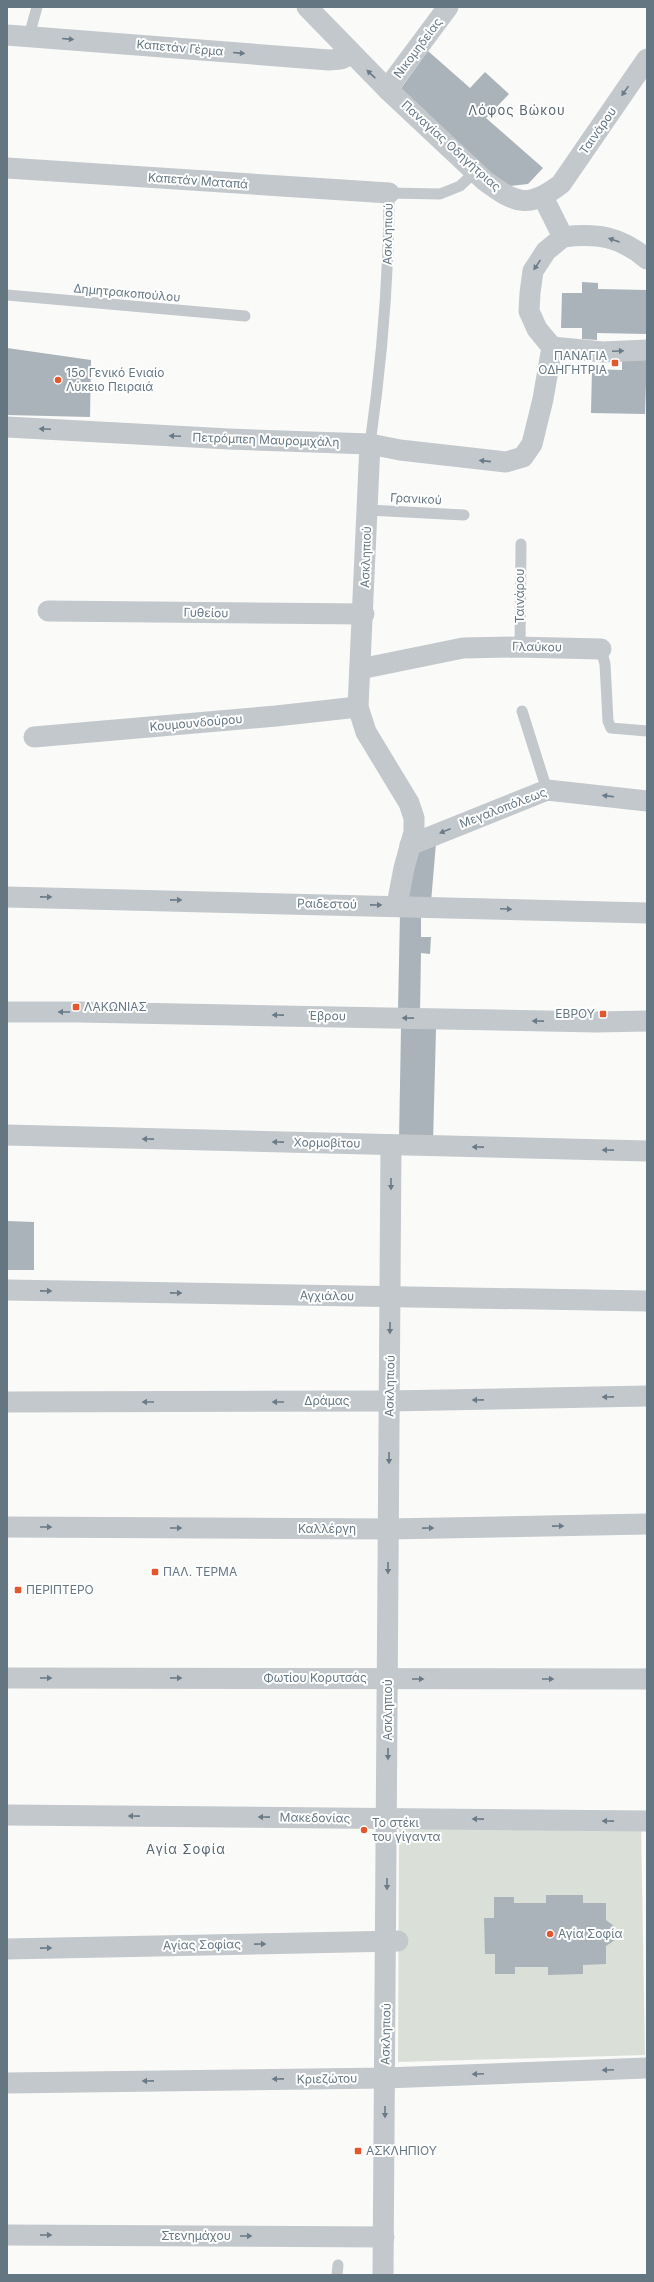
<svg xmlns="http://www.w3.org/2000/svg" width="654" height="2282" viewBox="0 0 654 2282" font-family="Inter,sans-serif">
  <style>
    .green { fill: #dadfd7 }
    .building { fill: #aab3b9 }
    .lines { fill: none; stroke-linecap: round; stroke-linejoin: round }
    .lane { stroke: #c3c8cc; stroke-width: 11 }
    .street { stroke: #c3c8cc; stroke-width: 21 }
    .oneway { fill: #6a7a87 }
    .poi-dot { fill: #e4572e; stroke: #fff; stroke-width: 1.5 }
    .labels { text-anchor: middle; stroke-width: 4; stroke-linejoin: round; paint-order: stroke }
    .street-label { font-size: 12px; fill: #657683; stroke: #fff }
    .poi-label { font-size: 12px; fill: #657683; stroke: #fff; text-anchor: start }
    .neighbourhood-label { font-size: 13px; letter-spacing: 1px; fill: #57646e; stroke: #fff }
  </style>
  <rect width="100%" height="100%" fill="#fafaf8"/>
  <!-- green -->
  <polygon class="green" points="399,1824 641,1826 645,2055 398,2062"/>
  <!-- building -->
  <g class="building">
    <polygon points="428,51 470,88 485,72 509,94 486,118 543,168 528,184 502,187 399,91"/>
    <polygon points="582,282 598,283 598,289 647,290 647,334 597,333 597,340 582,339 582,328 561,328 562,293 582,293"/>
    <polygon points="7,348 91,360 90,417 8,415"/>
    <polygon points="622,353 647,353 645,414 591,413 592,369 622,370"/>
    <polygon points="436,843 431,902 404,901 412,854"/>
    <polygon points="400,913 421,913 421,937 431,937 430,954 421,953 420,1012 398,1011"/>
    <polygon points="401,1028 436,1029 433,1142 399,1141"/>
    <polygon points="7,1221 34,1222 34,1270 7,1270"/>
    <polygon points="546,1895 583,1895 583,1903 606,1903 606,1920 615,1927 615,1940 606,1946 606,1964 583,1965 583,1974 548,1975 548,1967 515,1967 515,1974 495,1974 495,1954 485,1954 484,1918 494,1918 494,1897 514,1897 514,1903 546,1903"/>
  </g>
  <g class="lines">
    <!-- lane -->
    <g class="lane">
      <polyline points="29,36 37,7"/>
      <polyline points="7,295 245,316"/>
      <path d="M370,444C382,360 389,278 389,193L440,194L460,186L476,171"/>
      <polyline points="368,510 464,515"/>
      <polyline points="520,647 521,544"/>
      <polyline points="601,649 605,664 608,721 611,728 647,731"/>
      <polyline points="522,711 547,790"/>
      <polyline points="337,2275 338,2265"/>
    </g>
    <!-- street -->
    <g class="street">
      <path d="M307,7L387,89L484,180C516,204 528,209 561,184L647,59"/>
      <polyline points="7,35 329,60 341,59 352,54"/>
      <polyline points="387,89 448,7"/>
      <polyline points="7,168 389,193"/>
      <polyline points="543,197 563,237"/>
      <path d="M563,237C597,233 620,236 647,259"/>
      <polyline points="552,347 603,352 647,350"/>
      <polyline points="7,427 229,439 370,444 400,450 506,462 523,457 532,444 543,399 552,347 537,329 529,311 530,293 533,271 546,251 563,237"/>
      <polyline points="370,444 358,707 366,732 409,803 414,818 414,832 404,868 397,905"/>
      <polyline points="48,611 364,614"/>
      <polyline points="360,669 463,648 516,647 601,649"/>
      <polyline points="34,737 276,716 358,707"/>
      <polyline points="410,845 547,790 647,801"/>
      <polyline points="7,897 647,913"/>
      <polyline points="7,1012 79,1012 597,1022 647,1021"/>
      <polyline points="7,1135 647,1151"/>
      <polyline points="7,1290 647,1301"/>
      <polyline points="7,1402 389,1401 647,1396"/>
      <polyline points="7,1527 389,1529 647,1524"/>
      <polyline points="7,1678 647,1679"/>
      <polyline points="7,1815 647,1821"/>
      <polyline points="7,1949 398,1941"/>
      <polyline points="7,2083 385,2078 647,2068"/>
      <polyline points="7,2235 384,2237"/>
      <polyline points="383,2275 391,1145"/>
    </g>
  </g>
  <!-- one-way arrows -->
  <defs><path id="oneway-solid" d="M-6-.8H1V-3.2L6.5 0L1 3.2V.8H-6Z"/></defs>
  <g class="oneway">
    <use href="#oneway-solid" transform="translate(68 39) rotate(5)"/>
    <use href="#oneway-solid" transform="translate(239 53) rotate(5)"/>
    <use href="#oneway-solid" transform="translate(371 74) rotate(-136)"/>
    <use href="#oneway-solid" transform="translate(625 91) rotate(125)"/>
    <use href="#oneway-solid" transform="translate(614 240) rotate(-161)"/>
    <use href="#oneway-solid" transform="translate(537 265) rotate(124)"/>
    <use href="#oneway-solid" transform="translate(618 351) rotate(-2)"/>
    <use href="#oneway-solid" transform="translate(45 429) rotate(-177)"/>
    <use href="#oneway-solid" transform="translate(175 436) rotate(-177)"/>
    <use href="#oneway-solid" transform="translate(485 461) rotate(-174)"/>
    <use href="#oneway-solid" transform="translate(608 796) rotate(-173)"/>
    <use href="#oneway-solid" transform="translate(445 831) rotate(158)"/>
    <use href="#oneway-solid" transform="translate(46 897) rotate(1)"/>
    <use href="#oneway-solid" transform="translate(176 900) rotate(1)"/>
    <use href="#oneway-solid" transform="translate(376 905) rotate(1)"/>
    <use href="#oneway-solid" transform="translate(506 909) rotate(2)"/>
    <use href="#oneway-solid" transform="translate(64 1012) rotate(180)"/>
    <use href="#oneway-solid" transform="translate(278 1015) rotate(-179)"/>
    <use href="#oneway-solid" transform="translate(408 1018) rotate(-179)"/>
    <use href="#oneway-solid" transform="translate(538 1021) rotate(-179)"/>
    <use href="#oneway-solid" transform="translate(148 1139) rotate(-179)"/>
    <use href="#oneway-solid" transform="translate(278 1142) rotate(-179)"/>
    <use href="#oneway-solid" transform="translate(478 1147) rotate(-179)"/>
    <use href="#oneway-solid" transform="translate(608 1150) rotate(-179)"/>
    <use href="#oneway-solid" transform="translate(391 1184) rotate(90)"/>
    <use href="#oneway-solid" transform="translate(46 1291) rotate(1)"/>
    <use href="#oneway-solid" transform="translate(176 1293) rotate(1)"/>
    <use href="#oneway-solid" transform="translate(390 1328) rotate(91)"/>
    <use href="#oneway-solid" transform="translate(608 1397) rotate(179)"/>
    <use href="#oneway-solid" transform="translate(478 1400) rotate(179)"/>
    <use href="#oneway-solid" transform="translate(148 1402) rotate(180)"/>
    <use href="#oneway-solid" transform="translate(278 1402) rotate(180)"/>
    <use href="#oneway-solid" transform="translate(389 1458) rotate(90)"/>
    <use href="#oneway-solid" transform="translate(558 1526) rotate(-1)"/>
    <use href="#oneway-solid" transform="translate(46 1527)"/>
    <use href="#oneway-solid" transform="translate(176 1528)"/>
    <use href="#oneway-solid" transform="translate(428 1528) rotate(-1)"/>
    <use href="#oneway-solid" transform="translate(388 1568) rotate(90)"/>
    <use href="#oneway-solid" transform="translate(46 1678)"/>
    <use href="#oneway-solid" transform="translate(176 1678)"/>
    <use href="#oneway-solid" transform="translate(418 1679)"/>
    <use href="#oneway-solid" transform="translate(548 1679)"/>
    <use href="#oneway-solid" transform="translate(388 1754) rotate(90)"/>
    <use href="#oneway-solid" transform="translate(134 1816) rotate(-179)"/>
    <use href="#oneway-solid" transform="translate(264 1817) rotate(-179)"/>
    <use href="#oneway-solid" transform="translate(478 1819) rotate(-179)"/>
    <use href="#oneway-solid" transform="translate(608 1821) rotate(-179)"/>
    <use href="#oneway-solid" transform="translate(387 1884) rotate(90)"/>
    <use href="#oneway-solid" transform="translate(260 1944) rotate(-1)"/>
    <use href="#oneway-solid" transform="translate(46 1948) rotate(-1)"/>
    <use href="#oneway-solid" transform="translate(608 2070) rotate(178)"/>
    <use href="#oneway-solid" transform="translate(478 2074) rotate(178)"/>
    <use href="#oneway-solid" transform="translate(278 2079) rotate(179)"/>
    <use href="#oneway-solid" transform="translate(148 2081) rotate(179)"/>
    <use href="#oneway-solid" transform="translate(385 2112) rotate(90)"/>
    <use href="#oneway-solid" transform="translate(46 2235)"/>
    <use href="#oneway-solid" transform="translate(246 2236)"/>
  </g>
  <!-- markers -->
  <g class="poi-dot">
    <rect x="611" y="359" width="8" height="8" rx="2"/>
    <circle cx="58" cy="380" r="4"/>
    <rect x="72" y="1003" width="8" height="8" rx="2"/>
    <rect x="599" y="1010" width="8" height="8" rx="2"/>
    <rect x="151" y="1568" width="8" height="8" rx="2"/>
    <rect x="14" y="1586" width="8" height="8" rx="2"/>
    <circle cx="364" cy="1830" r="4"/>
    <circle cx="550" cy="1934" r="4"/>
    <rect x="354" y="2147" width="8" height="8" rx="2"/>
  </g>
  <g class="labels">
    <!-- street labels -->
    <g class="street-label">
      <text transform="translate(180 48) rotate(5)" y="4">Καπετάν Γέρμα</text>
      <text transform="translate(418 48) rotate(-53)" y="4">Νικομηδείας</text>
      <text transform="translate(598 131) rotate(-55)" y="4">Ταινάρου</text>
      <text transform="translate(451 146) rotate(42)" y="4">Παναγίας Οδηγήτριας</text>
      <text transform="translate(198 181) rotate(4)" y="4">Καπετάν Ματαπά</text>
      <text transform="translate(388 234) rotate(-89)" y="4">Ασκληπιού</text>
      <text transform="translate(127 293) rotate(5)" y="4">Δημητρακοπούλου</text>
      <text transform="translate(266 440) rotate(2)" y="4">Πετρόμπεη Μαυρομιχάλη</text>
      <text transform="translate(416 499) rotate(3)" y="4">Γρανικού</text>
      <text transform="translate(366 557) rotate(-88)" y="4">Ασκληπιού</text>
      <text transform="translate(520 596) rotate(-90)" y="4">Ταινάρου</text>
      <text transform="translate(206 613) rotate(1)" y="4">Γυθείου</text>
      <text transform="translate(537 647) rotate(1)" y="4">Γλαύκου</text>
      <text transform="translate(196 723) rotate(-5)" y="4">Κουμουνδούρου</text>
      <text transform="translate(503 808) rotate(-21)" y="4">Μεγαλοπόλεως</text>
      <text transform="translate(327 904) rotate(1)" y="4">Ραιδεστού</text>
      <text transform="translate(327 1016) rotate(1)" y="4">Έβρου</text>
      <text transform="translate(327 1143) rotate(1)" y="4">Χορμοβίτου</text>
      <text transform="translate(327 1296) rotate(1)" y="4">Αγχιάλου</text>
      <text transform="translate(390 1386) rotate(-89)" y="4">Ασκληπιού</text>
      <text x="327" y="1405">Δράμας</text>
      <text x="327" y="1533">Καλλέργη</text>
      <text x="315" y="1682">Φωτίου Κορυτσάς</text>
      <text transform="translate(388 1710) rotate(-90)" y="4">Ασκληπιού</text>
      <text transform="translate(315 1818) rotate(1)" y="4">Μακεδονίας</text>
      <text transform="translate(202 1945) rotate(-1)" y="4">Αγίας Σοφίας</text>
      <text transform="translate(386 2034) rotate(-89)" y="4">Ασκληπιού</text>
      <text transform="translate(327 2079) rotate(-1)" y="4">Κριεζώτου</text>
      <text x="196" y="2240">Στενημάχου</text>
    </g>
    <!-- poi labels -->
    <g class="poi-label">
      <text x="607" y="360" text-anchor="end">ΠΑΝΑΓΙΑ<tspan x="607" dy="14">ΟΔΗΓΗΤΡΙΑ</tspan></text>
      <text x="66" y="377">15ο Γενικό Ενιαίο<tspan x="66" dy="14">Λύκειο Πειραιά</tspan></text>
      <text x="84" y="1011">ΛΑΚΩΝΙΑΣ</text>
      <text x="595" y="1018" text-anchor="end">ΕΒΡΟΥ</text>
      <text x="163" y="1576">ΠΑΛ. ΤΕΡΜΑ</text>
      <text x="26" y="1594">ΠΕΡΙΠΤΕΡΟ</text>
      <text x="372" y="1827">Το στέκι<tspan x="372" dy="14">του γίγαντα</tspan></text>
      <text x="558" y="1938">Αγία Σοφία</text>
      <text x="366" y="2155">ΑΣΚΛΗΠΙΟΥ</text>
    </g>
    <!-- neighbourhood labels -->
    <g class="neighbourhood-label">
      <text x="517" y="115">Λόφος Βώκου</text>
      <text x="186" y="1854">Αγία Σοφία</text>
    </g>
  </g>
  <!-- border -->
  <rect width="654" height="2282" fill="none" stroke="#657683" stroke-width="16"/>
</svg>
